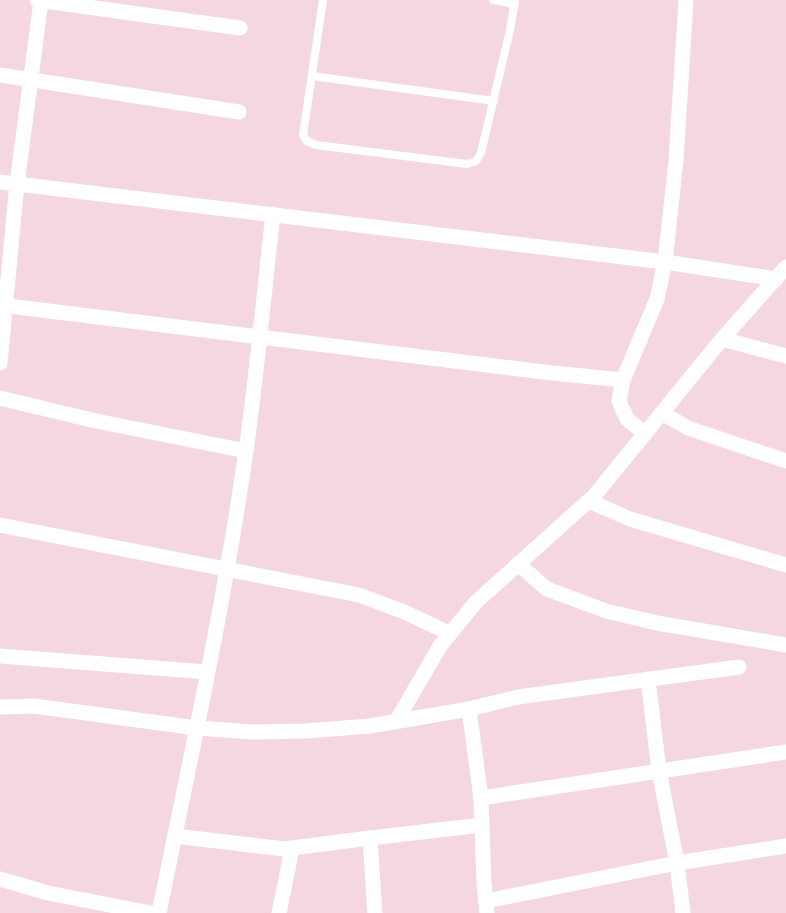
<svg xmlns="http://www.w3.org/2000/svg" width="786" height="913" viewBox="0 0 786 913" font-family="'Space Grotesk',sans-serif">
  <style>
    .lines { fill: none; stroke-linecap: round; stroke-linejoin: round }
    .lane { stroke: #fff; stroke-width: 8 }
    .street { stroke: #fff; stroke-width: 15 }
  </style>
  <rect width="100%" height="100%" fill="#f5d7e4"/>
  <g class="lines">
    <!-- lane -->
    <g class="lane">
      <polyline points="323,0 303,135 307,141 316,145 467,164 476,161 481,153 510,30 515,0"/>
      <polyline points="493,0 515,4"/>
      <polyline points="312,76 494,101"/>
    </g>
    <!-- street -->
    <g class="street">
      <polyline points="37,0 240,28"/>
      <polyline points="0,75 239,112"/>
      <polyline points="0,182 665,262 776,279"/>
      <polyline points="0,305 552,373 623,380"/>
      <polyline points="722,339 786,356"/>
      <polyline points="0,363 17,184 41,1"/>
      <polyline points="0,398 96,421 246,451"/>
      <polyline points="662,413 688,428 786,461"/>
      <polyline points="645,434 627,419 619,401 623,380 657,299 665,262 676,161 686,0"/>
      <polyline points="589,501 630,519 786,565"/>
      <polyline points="0,525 359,595 402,611 449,633"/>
      <polyline points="518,564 547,589 606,611 657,623 786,645"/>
      <polyline points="0,656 207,672"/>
      <polyline points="648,679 659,771 677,863 683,913"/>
      <polyline points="0,707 34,706 197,728 253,732 306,731 370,726 469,709 481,798 484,883 487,913"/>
      <polyline points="469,709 518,697 739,667"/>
      <polyline points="397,720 440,646 476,602 594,496 722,339 786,267"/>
      <polyline points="481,798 786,752"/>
      <polyline points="175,836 284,849 370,838"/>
      <polyline points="0,879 48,893 151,913"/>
      <polyline points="486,901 677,863 786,846"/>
      <path d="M159,913C190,760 224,606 246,451C257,373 264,293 273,214"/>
      <polyline points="279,913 292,849"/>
      <polyline points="375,913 370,838 482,825"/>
    </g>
  </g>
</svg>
